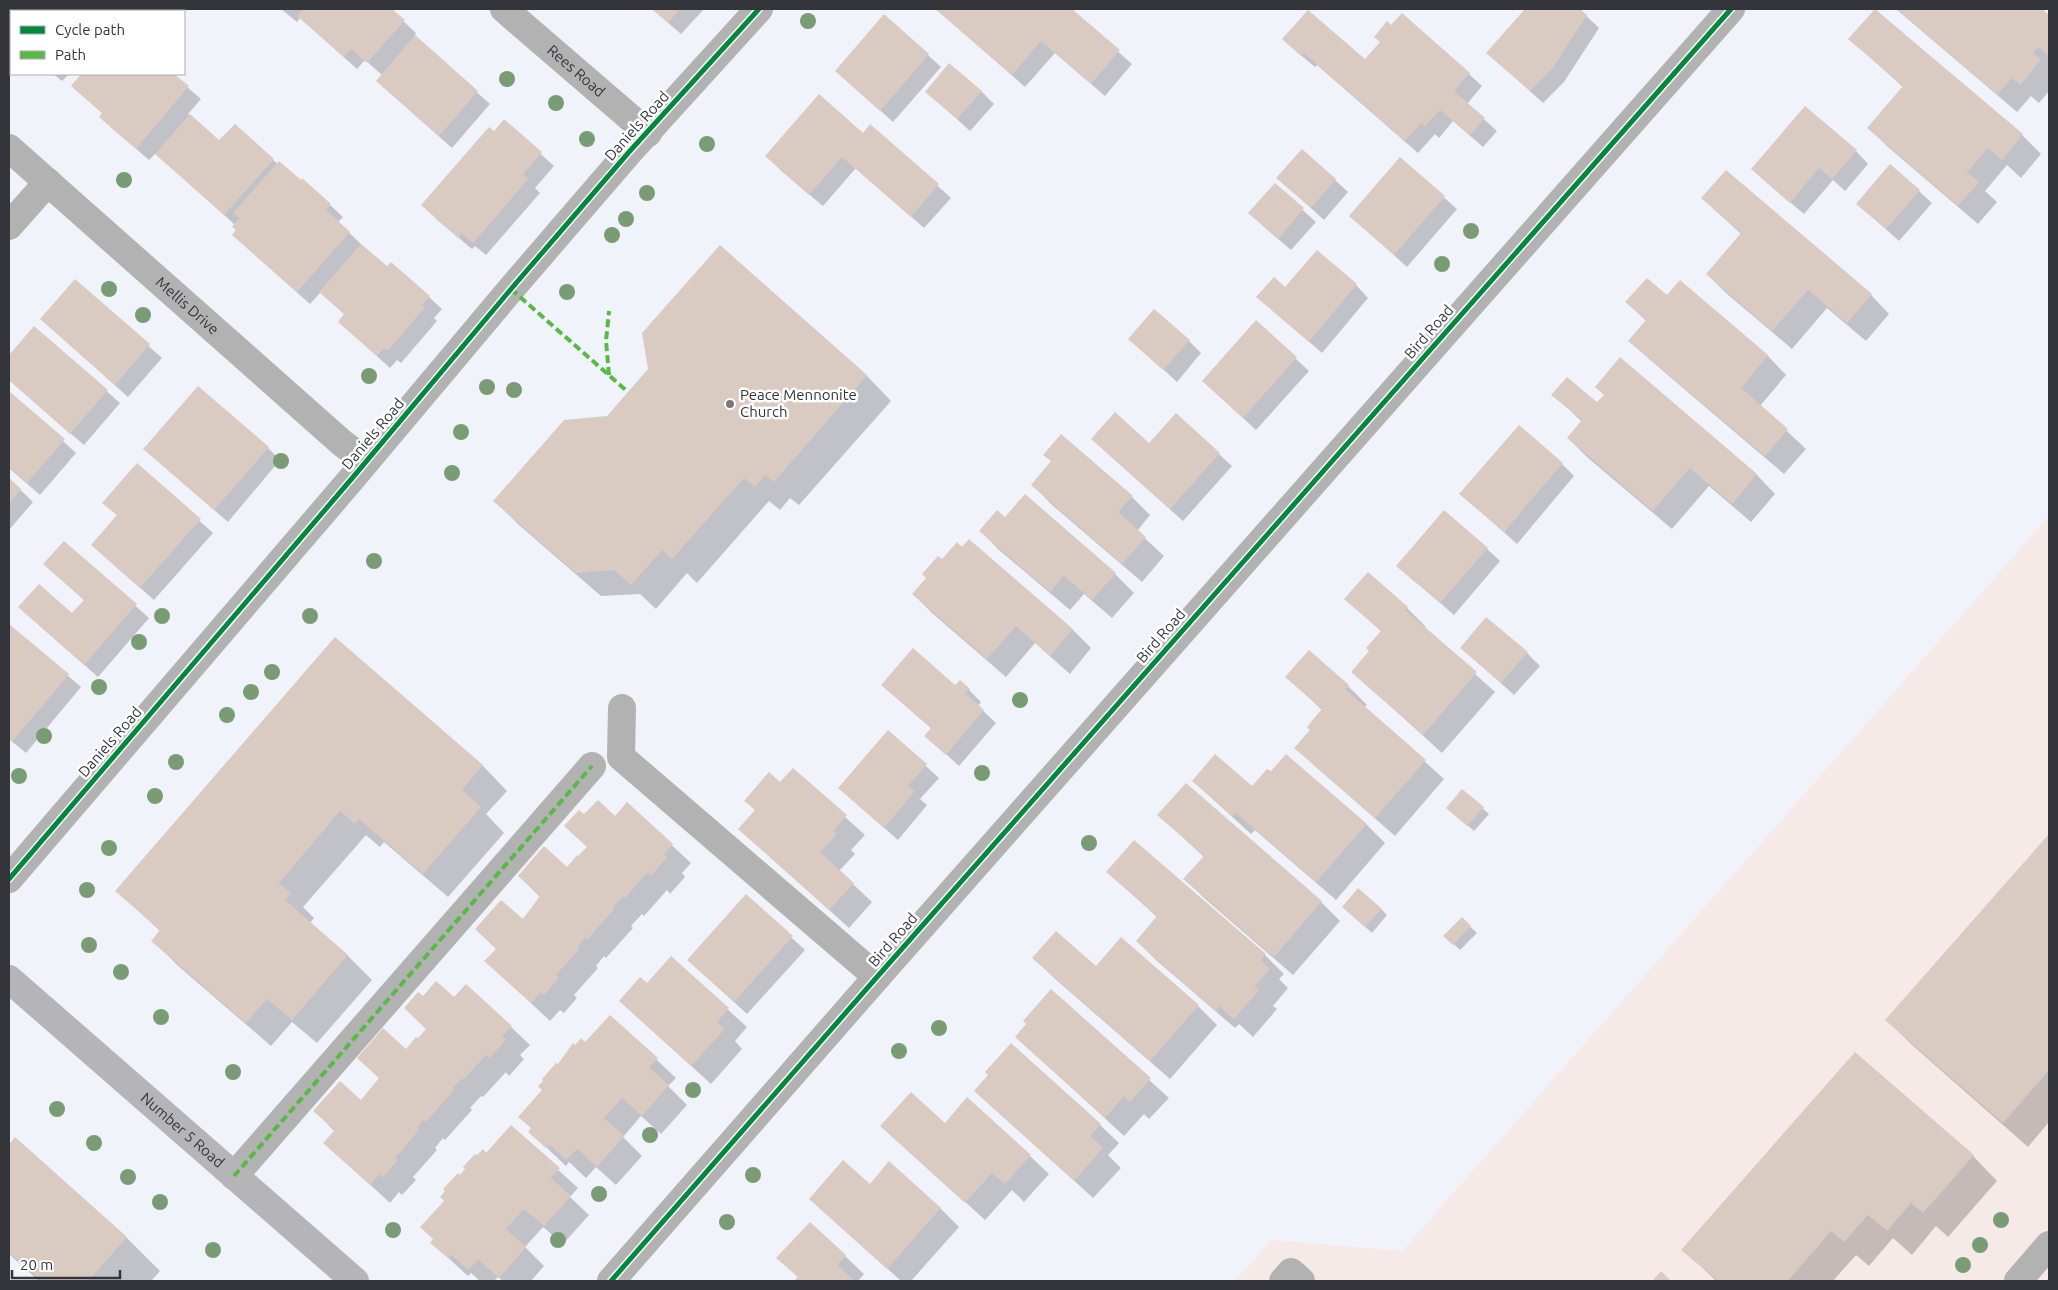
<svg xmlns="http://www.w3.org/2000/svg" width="2058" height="1290" viewBox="0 0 2058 1290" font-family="Ubuntu,sans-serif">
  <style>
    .commercial { fill: #f6eae8 }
    .shadow { fill: #0003 }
    .building { fill: #d9cbc2 }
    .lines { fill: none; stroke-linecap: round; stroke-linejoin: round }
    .minor { stroke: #b3b2b2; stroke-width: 28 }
    .major { stroke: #b5b4b6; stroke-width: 28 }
    .quiet { stroke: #58b947; stroke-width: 4; stroke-dasharray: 8 4; stroke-linecap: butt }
    .cycleway-casing { stroke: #fff; stroke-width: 8 }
    .cycleway { stroke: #00873e; stroke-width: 5 }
    .tree { fill: #799c75 }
    .poi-dot { fill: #76787d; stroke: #fff; stroke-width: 2 }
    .labels { text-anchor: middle; stroke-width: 5; stroke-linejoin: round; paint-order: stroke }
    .street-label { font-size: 15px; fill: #33353a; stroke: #fff }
    .poi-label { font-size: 15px; fill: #33353a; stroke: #fff; text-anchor: start }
  </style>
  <rect width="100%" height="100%" fill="#f1f3fa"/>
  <!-- commercial -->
  <polygon class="commercial" points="2049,516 2049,1281 1235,1281 1271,1240 1402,1251"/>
  <!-- shadow -->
  <g class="shadow">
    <polygon points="9,9 101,9 103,11 11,11 11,23 9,21"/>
    <polygon points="281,9 390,9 416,33 414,36 490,104 452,148 390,93 377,81 382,75 365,60 357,69 300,18 297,22"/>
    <polygon points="652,9 704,9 681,34"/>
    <polygon points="936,9 1070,9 1132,64 1105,96 1055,53 1025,87"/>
    <polygon points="1527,9 1579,9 1599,28 1564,82 1543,103 1488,53"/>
    <polygon points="1896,9 2041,9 2049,16 2049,91 2039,103 2031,96 2017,112"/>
    <polygon points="1875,10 2022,135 2041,154 2021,178 2007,165 1985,191 1997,202 1978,224 1888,147 1869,128 1904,88 1850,39"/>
    <polygon points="885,16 941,67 893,122 837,71"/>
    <polygon points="11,32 11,43 9,41 9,35"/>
    <polygon points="1297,52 1469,74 1482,86 1467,104 1497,131 1483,147 1453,121 1439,138 1435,134 1418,153 1317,65 1315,67"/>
    <polygon points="53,74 69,74 62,81"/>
    <polygon points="83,74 172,74 201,99 188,114 219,142 273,160 330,205 343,217 338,222 362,245 387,268 429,297 442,309 434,318 437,321 401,363 397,360 390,368 339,322 345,315 321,292 310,304 246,247 235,225 156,153 149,160 113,129 100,117 103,114 72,86"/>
    <polygon points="981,91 994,104 970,131 927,92"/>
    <polygon points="504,121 554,166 535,188 540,193 486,255 475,246 472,249 435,218 494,133"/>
    <polygon points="871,126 951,198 924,228 856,168 823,206 779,169 863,135"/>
    <polygon points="1856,151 1868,164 1845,191 1833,180 1804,214 1766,182"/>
    <polygon points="1400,159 1457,209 1407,267 1351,216"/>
    <polygon points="1891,166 1932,203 1899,241 1858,204"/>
    <polygon points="1278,178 1335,180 1348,192 1324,220"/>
    <polygon points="1275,185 1316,222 1291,250 1263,226"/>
    <polygon points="1702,198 1871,295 1889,314 1866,341 1827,308 1792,349 1726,293 1707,274 1741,234"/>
    <polygon points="720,247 867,376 891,401 799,505 790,498 780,510 769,501 697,583 687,573 656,609 640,594 601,596 519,525 495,501 608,417 650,369"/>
    <polygon points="75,281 162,358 128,397 41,319"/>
    <polygon points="1680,282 1768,356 1786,375 1760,406 1806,449 1784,474 1649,359 1630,340 1647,322 1627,302 1667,297"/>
    <polygon points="1356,285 1368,298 1322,353 1258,297 1285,289"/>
    <polygon points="1256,322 1309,371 1256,430 1216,393"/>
    <polygon points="34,327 120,403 84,445 9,380 9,357"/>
    <polygon points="1130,339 1189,341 1201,353 1177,382"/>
    <polygon points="1620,359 1757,475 1775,494 1751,522 1709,486 1672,529 1587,457 1568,438 1582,422 1553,394 1597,404 1605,395"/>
    <polygon points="9,392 76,453 40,495 9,468"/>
    <polygon points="1176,415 1232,466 1183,521 1106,452 1149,445"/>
    <polygon points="268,448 280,460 228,522 144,449"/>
    <polygon points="1562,464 1574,476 1517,544 1461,494"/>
    <polygon points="137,465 213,533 154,600 106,558 118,516 104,502"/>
    <polygon points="9,479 33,502 9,530"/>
    <polygon points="1033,485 1132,497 1150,515 1137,531 1164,556 1142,582 1051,504"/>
    <polygon points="1025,496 1115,574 1134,593 1112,618 1084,594 1070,610 999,550 981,531 1005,519"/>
    <polygon points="64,542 149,618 98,677 19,607 72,615 85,601 45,564"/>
    <polygon points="1487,549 1500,561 1454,615 1398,566"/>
    <polygon points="913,594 1072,629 1091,648 1070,674 1035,643 1006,677 932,613"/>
    <polygon points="1346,599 1407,608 1426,627 1424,628 1495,692 1442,753 1353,672 1371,652 1382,632"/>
    <polygon points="9,625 81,687 26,753 9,739"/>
    <polygon points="335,639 483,766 507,791 486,814 504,833 448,897 384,842 380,847 366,835 303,907 314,918 310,923 347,955 372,980 317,1043 292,1022 271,1046 177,965 153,940 160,931 117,891"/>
    <polygon points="1527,653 1540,666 1514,695 1475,660"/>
    <polygon points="1287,677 1348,686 1367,705 1364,707 1444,779 1395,836 1315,766 1296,748 1312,730 1323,711"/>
    <polygon points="882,685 956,687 969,690 981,702 978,706 996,723 959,766 926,736 932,729"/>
    <polygon points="888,732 939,778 920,799 927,805 898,840 839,788"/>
    <polygon points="793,770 865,835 851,850 855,854 839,871 872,902 849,928 740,829 756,811 746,801 780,784"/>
    <polygon points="1193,781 1252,788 1366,824 1385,843 1336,900 1255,830 1251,834"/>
    <polygon points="1186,784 1321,902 1340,921 1293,975 1204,898 1185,879 1204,857 1159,815"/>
    <polygon points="1462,790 1489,814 1474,831 1453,813"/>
    <polygon points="627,804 691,863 682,873 685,877 670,894 667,890 644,916 642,914 631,926 633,928 606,958 604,956 596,966 598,968 574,995 577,998 564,1013 560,1010 550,1021 486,961 541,898 519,876 567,868 588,848 584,816 615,817"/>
    <polygon points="2049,836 2049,1122 2028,1147 1911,1044 1887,1020"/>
    <polygon points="1134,842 1265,955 1284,974 1279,979 1288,988 1273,1006 1277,1009 1253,1037 1239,1024 1235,1028 1156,960 1137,941 1158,918 1108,872"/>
    <polygon points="746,896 805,950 747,1014 688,960"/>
    <polygon points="1381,909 1387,915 1372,933 1350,913"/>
    <polygon points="1462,919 1477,933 1460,950 1445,936"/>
    <polygon points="671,958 747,1027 735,1041 742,1049 711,1084 620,1001 647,984"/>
    <polygon points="1034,958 1096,967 1198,1006 1217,1025 1170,1079 1053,977"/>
    <polygon points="1051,991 1169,1098 1149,1119 1144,1114 1124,1136 1017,1037"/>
    <polygon points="423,998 454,999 511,1027 530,1045 520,1055 524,1059 509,1076 506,1072 483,1097 481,1096 470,1108 472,1110 445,1140 443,1138 435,1148 437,1150 413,1177 416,1180 402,1195 399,1192 390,1203 325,1143 335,1132 315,1111 362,1102 380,1079 358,1058 406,1050 418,1040 427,1030"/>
    <polygon points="610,1016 676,1078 668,1086 687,1105 661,1134 641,1116 623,1137 642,1156 616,1185 596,1167 586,1178 569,1162 566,1166 530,1132 544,1090 558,1066 585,1044"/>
    <polygon points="1855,1053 1973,1156 1997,1181 1948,1237 1936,1226 1912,1255 1893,1238 1869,1266 1856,1255 1833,1281 1716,1281 1683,1249"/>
    <polygon points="976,1091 1100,1125 1119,1143 1108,1155 1121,1168 1093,1198"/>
    <polygon points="945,1125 1030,1156 1049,1174 1024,1202 1012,1190 985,1220 882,1126"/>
    <polygon points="511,1127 578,1188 570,1197 589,1215 563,1244 543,1227 525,1247 544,1266 531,1281 503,1281 498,1277 494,1281 480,1281 471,1273 468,1276 432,1243 445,1201 460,1177 487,1154"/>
    <polygon points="16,1139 127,1238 160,1271 151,1281 39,1281 9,1254 9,1146"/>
    <polygon points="870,1185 940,1208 959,1227 911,1281 901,1281 811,1199"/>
    <polygon points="810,1223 864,1274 858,1281 796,1281 799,1278 778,1258"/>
  </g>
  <!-- building -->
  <g class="building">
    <polygon points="9,9 102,9 99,11 11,11 11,23 9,21"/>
    <polygon points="303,9 392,9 405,20 367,63 351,49 344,57 297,16"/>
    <polygon points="652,9 680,9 668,23"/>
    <polygon points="935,9 1072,9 1120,50 1091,84 1041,41 1012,75"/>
    <polygon points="1525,9 1580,9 1587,15 1552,69 1530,91 1486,53"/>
    <polygon points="1875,9 2023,134 2002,160 1988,148 1967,172 1979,182 1958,206 1867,128 1903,86 1848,39"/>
    <polygon points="1897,9 2042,9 2049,15 2049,57 2038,47 2033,53 2041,60 2020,85 2012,78 1997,95"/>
    <polygon points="1308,10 1365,59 1380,42 1374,37 1387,21 1391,25 1402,13 1470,73 1454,91 1485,118 1470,135 1440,110 1425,126 1421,123 1405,141 1304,53 1301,56 1282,39"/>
    <polygon points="884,14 929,54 880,111 835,71"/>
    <polygon points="415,35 478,91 439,136 376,81"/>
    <polygon points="949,63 982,91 957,119 925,92"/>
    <polygon points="81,74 174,74 189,86 136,149 99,117 102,113 71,86"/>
    <polygon points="819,94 863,133 870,124 939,184 911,217 842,157 809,195 765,156"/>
    <polygon points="1805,106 1857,150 1832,179 1819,168 1790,203 1751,169"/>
    <polygon points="190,114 219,140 235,124 274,159 224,215 155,154"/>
    <polygon points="504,119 542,152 523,174 528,179 473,243 462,234 458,238 421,205 489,127 494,131"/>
    <polygon points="1302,149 1336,179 1311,208 1276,178"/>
    <polygon points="1400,157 1445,196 1394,255 1349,216"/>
    <polygon points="279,161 301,180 302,178 331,204 326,210 350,232 297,292 232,235 236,230 232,227 239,218 233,213"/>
    <polygon points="1890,164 1920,190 1886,229 1856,204"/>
    <polygon points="1726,170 1872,294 1847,323 1808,290 1772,331 1706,274 1741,233 1701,198"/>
    <polygon points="1275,183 1304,208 1278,239 1248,213"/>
    <polygon points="361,244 387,266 391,262 430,296 422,305 425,307 388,351 384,348 377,356 338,322 344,314 319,292"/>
    <polygon points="720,245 867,375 774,482 765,475 755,487 744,478 672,559 662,550 631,585 614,570 576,573 493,501 564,420 607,416 648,369 642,333"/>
    <polygon points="1317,250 1357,284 1309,342 1256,297 1274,277 1285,287"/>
    <polygon points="1647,278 1667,295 1680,280 1768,355 1741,388 1788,429 1765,456 1628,341 1646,320 1625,302"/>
    <polygon points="75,279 150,344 115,385 40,319"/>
    <polygon points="1154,309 1190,340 1163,370 1128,339"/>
    <polygon points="1256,320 1297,357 1243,418 1202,381"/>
    <polygon points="34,326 108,390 70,434 9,380 9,355"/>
    <polygon points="1620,357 1757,474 1732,504 1690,468 1653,511 1567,438 1582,420 1551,395 1567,377 1597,402 1604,395 1595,387"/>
    <polygon points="198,386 269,447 214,510 143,449"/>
    <polygon points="9,391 65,439 27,483 9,467"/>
    <polygon points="1115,412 1149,443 1176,413 1220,453 1170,509 1091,439"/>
    <polygon points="1519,425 1563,463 1504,532 1459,494"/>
    <polygon points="1061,434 1133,496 1118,512 1146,537 1122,564 1031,485 1051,461 1043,455"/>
    <polygon points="137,463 201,519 140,588 91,545 117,515 102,503"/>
    <polygon points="9,478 21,489 9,504"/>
    <polygon points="1025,494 1116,573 1092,600 1064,576 1050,592 979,531 997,510 1005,517"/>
    <polygon points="1444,510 1488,548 1440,603 1396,566"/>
    <polygon points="969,539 1073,629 1050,656 1016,626 987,659 912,594 926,578 922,574 938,556 942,559 957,542 962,547"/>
    <polygon points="64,541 137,604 84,665 18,607 39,584 72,613 84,600 43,564"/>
    <polygon points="1368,572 1408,607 1405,610 1477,672 1423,735 1351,672 1369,651 1366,648 1381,631 1344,599"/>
    <polygon points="1486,617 1528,652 1501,683 1460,648"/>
    <polygon points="9,624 69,674 12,742 9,738"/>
    <polygon points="335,637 483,765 462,790 481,807 423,874 359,819 355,824 340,811 279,883 291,893 285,900 348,955 292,1020 267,999 246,1023 151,941 160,930 115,891"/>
    <polygon points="913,648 955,685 960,680 970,689 965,693 984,710 946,755 924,736 931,728 881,685"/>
    <polygon points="1309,650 1349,685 1345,689 1426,760 1375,818 1294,748 1310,730 1307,727 1322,709 1285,677"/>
    <polygon points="888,730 927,764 908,786 915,791 884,828 838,788"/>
    <polygon points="1215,754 1252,786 1267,769 1271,771 1286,754 1367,824 1316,882 1235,812 1232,816 1192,781"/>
    <polygon points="793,768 847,815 833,831 837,834 820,852 854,883 829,910 738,829 755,810 744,801 769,772 780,782"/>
    <polygon points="1186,783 1322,901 1274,957 1183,879 1204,856 1157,815"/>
    <polygon points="1462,789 1484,807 1467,826 1446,808"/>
    <polygon points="598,800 615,816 627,802 673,844 664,854 667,857 651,876 647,873 625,898 623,896 613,907 615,908 587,940 585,938 578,946 580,948 556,975 559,978 544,995 541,992 531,1003 484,961 496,949 475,929 501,900 523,919 540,896 518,876 544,846 567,867 577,855 578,856 587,847 564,826 579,810 584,814"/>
    <polygon points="2049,834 2049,1070 2003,1123 1885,1020"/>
    <polygon points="1134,840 1266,954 1261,960 1270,969 1255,986 1259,990 1234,1019 1219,1006 1215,1011 1136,941 1157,916 1106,872"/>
    <polygon points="1358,888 1382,909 1365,927 1342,907"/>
    <polygon points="746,894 793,936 734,1002 687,960"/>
    <polygon points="1462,917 1471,926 1453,945 1443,936"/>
    <polygon points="1056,931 1096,966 1121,937 1199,1005 1150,1061 1032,958"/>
    <polygon points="671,956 729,1008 717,1022 725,1029 691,1066 619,1001 640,977 647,983"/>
    <polygon points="436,981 454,997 466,984 512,1026 502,1036 506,1039 490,1058 486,1055 463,1080 462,1078 452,1088 454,1090 426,1122 424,1120 417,1128 419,1130 395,1158 398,1160 383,1177 380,1174 370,1185 323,1143 335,1130 313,1111 340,1081 361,1100 379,1078 357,1058 383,1028 406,1049 416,1037 418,1038 426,1029 404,1008 418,992 423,996"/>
    <polygon points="1051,989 1151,1078 1130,1102 1124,1096 1105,1118 1015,1037 1026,1024 1023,1021"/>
    <polygon points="610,1015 658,1058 649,1067 669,1085 642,1116 622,1098 604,1118 624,1136 597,1167 577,1149 566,1160 550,1145 546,1148 528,1132 531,1128 518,1117 542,1090 538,1086 543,1081 542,1079 556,1063 558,1064 573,1043 575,1045 581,1038 585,1042"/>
    <polygon points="1011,1043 1101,1124 1090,1136 1103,1148 1074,1181 974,1091 988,1075 985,1072"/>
    <polygon points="1855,1052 1974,1155 1923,1213 1911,1203 1887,1231 1868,1215 1844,1242 1831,1231 1788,1281 1718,1281 1681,1250"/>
    <polygon points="911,1092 945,1123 967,1097 1031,1155 1005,1184 992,1173 965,1203 880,1126"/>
    <polygon points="511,1125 560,1168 551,1178 571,1196 544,1226 524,1209 506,1229 526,1247 499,1278 478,1259 469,1270 451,1255 448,1258 430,1243 433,1239 420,1227 444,1201 440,1197 445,1191 443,1189 458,1173 460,1175 465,1169 463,1167 475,1154 477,1155 483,1149 486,1153"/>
    <polygon points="15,1137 127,1237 88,1281 42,1281 9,1252 9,1145"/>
    <polygon points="843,1160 870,1184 889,1161 941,1208 887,1269 809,1199"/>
    <polygon points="810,1222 846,1255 837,1265 855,1281 794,1281 798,1277 776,1258"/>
    <polygon points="1661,1271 1671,1281 1652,1281"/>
  </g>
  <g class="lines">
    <!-- minor -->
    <g class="minor">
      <path id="s1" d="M504,9L648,133"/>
      <path id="s2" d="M9,148L342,443L366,461"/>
      <polyline points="9,226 48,182"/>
      <polyline points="622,708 621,757 877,977"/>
      <polyline points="9,879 354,476 511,289 629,152 759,9"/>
      <polyline points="234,1176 592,766"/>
      <polyline points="611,1281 877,977 1731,9"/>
      <polyline points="1283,1281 1291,1272 1301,1281"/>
      <polyline points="2018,1281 2049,1245"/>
    </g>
    <!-- major -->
    <path class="major" id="s3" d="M9,979L355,1281"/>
    <!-- quiet -->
    <g class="quiet">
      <polyline points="511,289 628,392"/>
      <polyline points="609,375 606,341 609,311"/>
      <polyline points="234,1176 592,766"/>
    </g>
    <defs>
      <g id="cycleway">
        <polyline points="9,879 354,476 511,289 629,152 759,9"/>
        <polyline points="611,1281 877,977 1731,9"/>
      </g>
    </defs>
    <!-- cycleway casing -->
    <use href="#cycleway" class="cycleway-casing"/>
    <!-- cycleway -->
    <use href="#cycleway" class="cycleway"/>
  </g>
  <!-- trees -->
  <g class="tree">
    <circle cx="808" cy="21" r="8"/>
    <circle cx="507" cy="79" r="8"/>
    <circle cx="556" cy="103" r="8"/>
    <circle cx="587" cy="139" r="8"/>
    <circle cx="707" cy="144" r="8"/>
    <circle cx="124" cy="180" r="8"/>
    <circle cx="647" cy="193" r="8"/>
    <circle cx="626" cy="219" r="8"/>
    <circle cx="1471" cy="231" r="8"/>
    <circle cx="612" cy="235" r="8"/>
    <circle cx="1442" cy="264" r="8"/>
    <circle cx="109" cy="289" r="8"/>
    <circle cx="567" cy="292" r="8"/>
    <circle cx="143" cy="315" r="8"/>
    <circle cx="369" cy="376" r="8"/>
    <circle cx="487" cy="387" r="8"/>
    <circle cx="514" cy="390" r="8"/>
    <circle cx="461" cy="432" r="8"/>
    <circle cx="281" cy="461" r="8"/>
    <circle cx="452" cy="473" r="8"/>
    <circle cx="374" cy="561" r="8"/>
    <circle cx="162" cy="616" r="8"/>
    <circle cx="310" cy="616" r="8"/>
    <circle cx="139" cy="642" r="8"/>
    <circle cx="272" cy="672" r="8"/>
    <circle cx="99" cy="687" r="8"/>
    <circle cx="251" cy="692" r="8"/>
    <circle cx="1020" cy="700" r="8"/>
    <circle cx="227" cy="715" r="8"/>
    <circle cx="44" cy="736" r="8"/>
    <circle cx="176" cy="762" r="8"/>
    <circle cx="982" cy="773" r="8"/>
    <circle cx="19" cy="776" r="8"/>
    <circle cx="155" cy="796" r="8"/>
    <circle cx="1089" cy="843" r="8"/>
    <circle cx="109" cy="848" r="8"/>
    <circle cx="87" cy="890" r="8"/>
    <circle cx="89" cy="945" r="8"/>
    <circle cx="121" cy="972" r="8"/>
    <circle cx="161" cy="1017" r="8"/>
    <circle cx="939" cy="1028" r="8"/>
    <circle cx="899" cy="1051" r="8"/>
    <circle cx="233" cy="1072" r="8"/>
    <circle cx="693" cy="1090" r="8"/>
    <circle cx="57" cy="1109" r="8"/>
    <circle cx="650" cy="1135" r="8"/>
    <circle cx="94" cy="1143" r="8"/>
    <circle cx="753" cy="1175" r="8"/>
    <circle cx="128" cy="1177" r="8"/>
    <circle cx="599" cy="1194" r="8"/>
    <circle cx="160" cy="1202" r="8"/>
    <circle cx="2001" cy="1220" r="8"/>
    <circle cx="727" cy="1222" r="8"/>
    <circle cx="393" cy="1230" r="8"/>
    <circle cx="558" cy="1240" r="8"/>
    <circle cx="1980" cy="1245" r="8"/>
    <circle cx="213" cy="1250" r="8"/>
    <circle cx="1963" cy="1265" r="8"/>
  </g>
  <!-- markers -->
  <circle class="poi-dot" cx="730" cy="404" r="5"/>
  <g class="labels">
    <!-- street labels -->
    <g class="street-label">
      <text dy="5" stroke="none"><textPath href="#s1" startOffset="95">Rees Road</textPath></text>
      <text transform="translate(637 126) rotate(-48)" y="5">Daniels Road</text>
      <text dy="5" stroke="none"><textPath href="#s2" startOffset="238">Mellis Drive</textPath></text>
      <text transform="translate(1429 332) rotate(-49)" y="5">Bird Road</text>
      <text transform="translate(373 434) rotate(-50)" y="5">Daniels Road</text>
      <text transform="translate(1161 636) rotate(-49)" y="5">Bird Road</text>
      <text transform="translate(110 742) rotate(-49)" y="5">Daniels Road</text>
      <text transform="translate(893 940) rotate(-49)" y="5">Bird Road</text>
      <text dy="5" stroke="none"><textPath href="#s3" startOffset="230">Number 5 Road</textPath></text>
    </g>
    <!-- poi labels -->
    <g class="poi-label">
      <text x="740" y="400">Peace Mennonite<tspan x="740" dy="17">Church</tspan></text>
    </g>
  </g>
  <!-- border -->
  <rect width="2058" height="1290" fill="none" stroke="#33353a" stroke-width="20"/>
  <!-- legend -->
  <rect x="10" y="10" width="175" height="65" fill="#ffffff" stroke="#adaeb0"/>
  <rect x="20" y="26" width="25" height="8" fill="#00873e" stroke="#adaeb0"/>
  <text x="55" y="35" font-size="15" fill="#33353a">Cycle path</text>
  <rect x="20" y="51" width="25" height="8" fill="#58b947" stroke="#adaeb0"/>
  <text x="55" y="60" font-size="15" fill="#33353a">Path</text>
  <!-- scale -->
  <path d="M12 1270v8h108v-8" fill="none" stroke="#33353a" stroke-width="2.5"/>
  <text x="20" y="1270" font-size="15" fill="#33353a" stroke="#ffffff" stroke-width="4" paint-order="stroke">20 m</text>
</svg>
